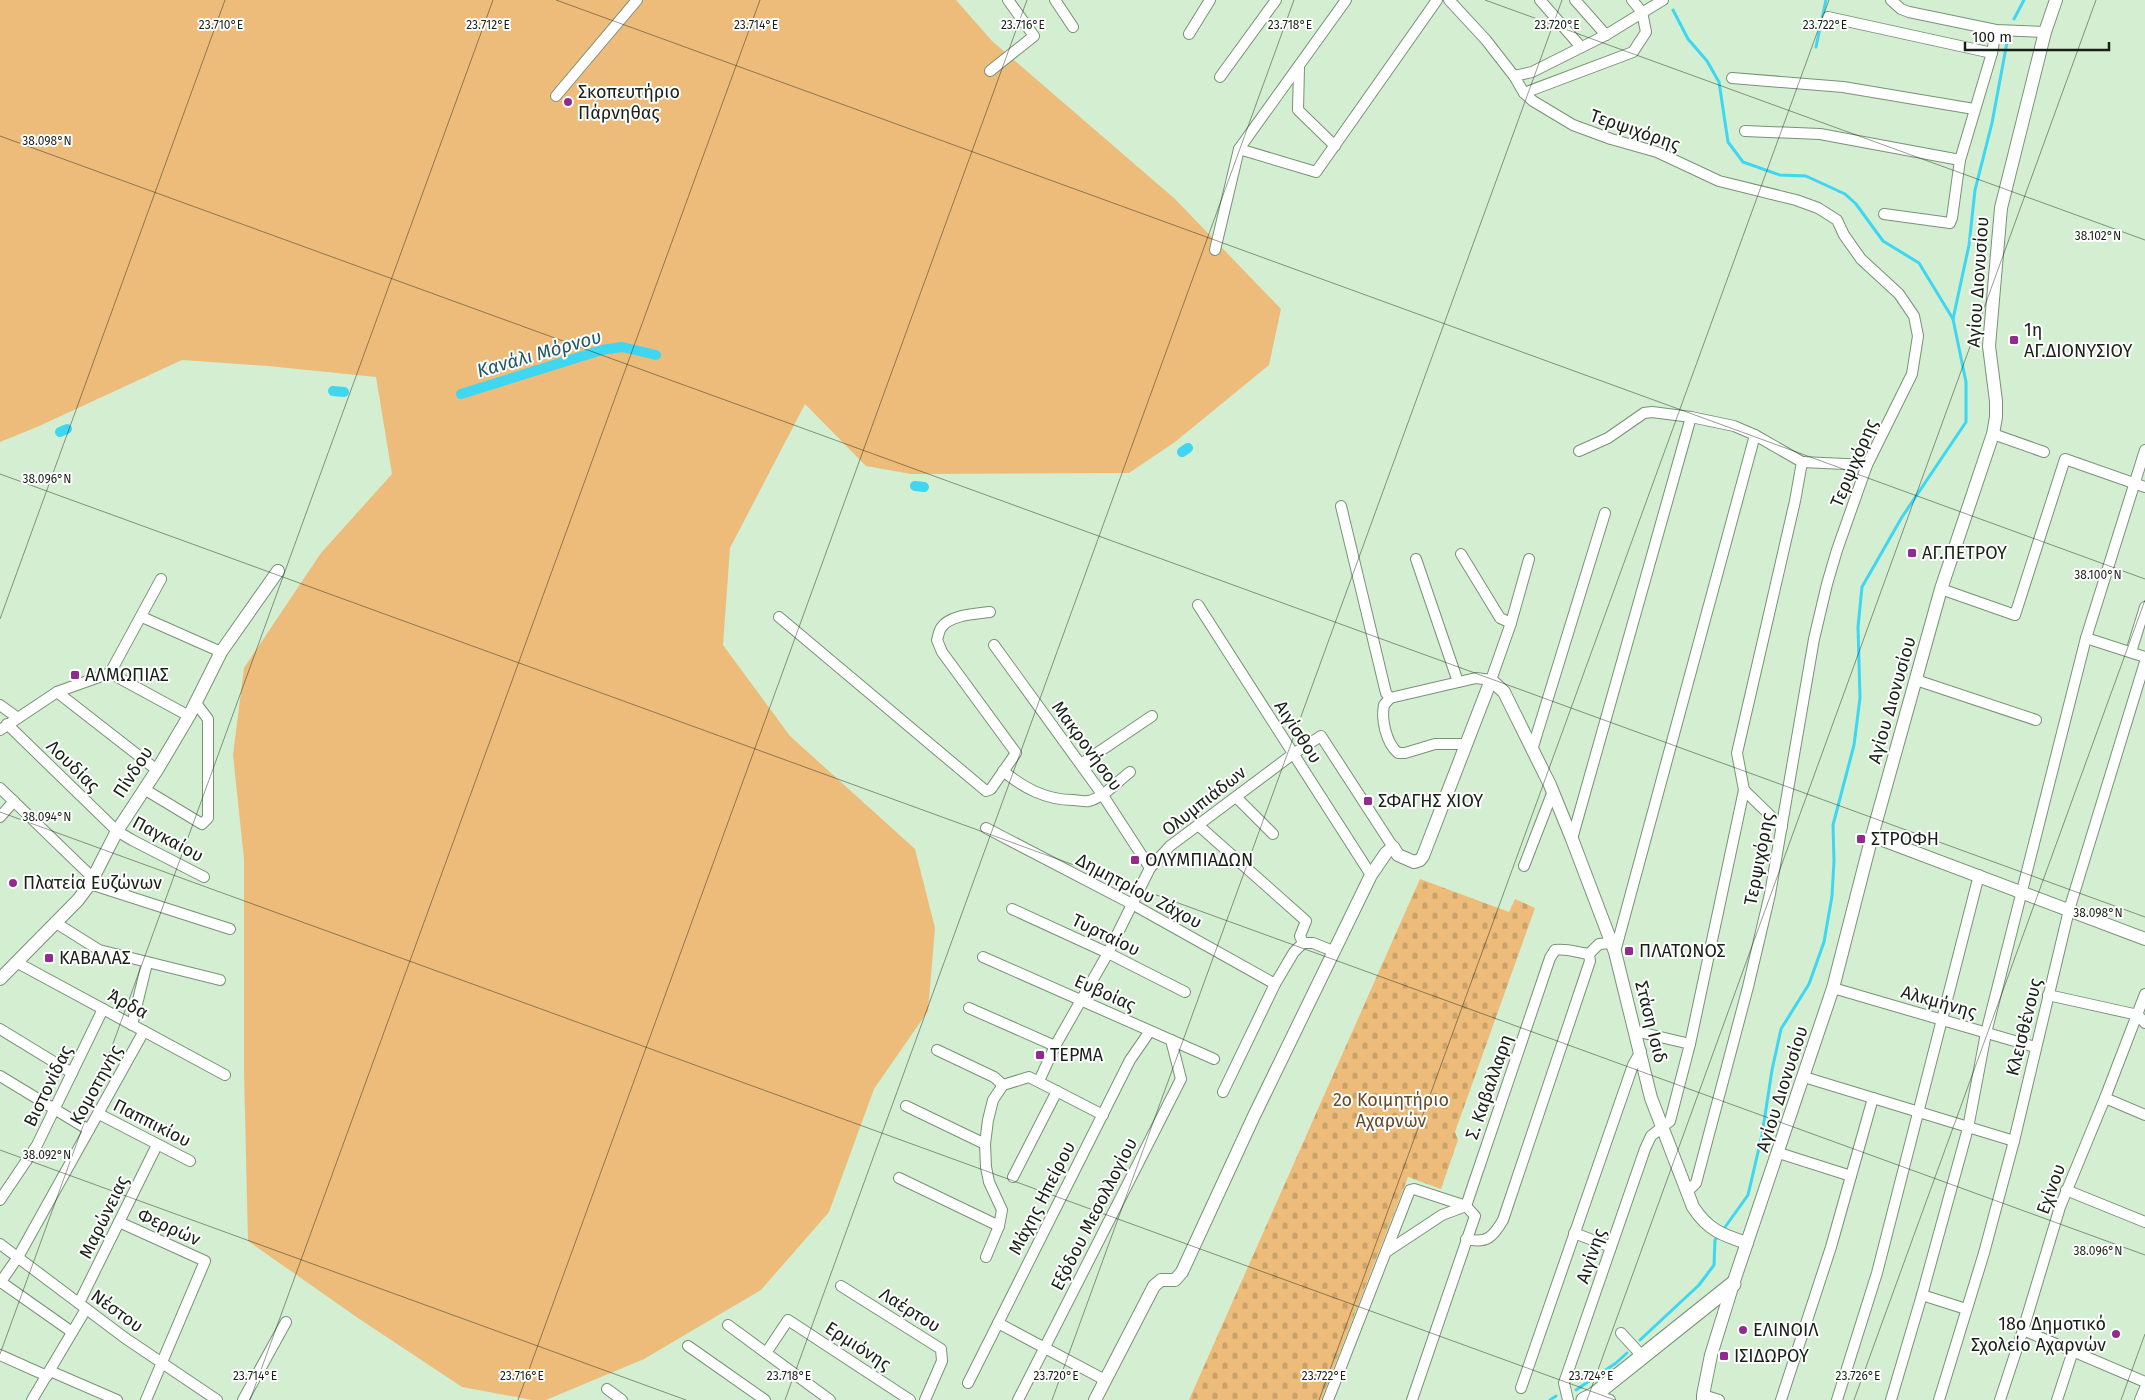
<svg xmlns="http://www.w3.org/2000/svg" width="2145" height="1400" viewBox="0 0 2145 1400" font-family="'Fira Sans',sans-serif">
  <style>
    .grass { fill: #edbc7a }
    .cemetery { fill: url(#cemetery-stones) }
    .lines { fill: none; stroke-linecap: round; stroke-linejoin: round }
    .stream { stroke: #3fd6f1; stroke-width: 3 }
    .canal { stroke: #3fd6f1; stroke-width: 10 }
    .minor-casing { stroke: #799277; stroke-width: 12 }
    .tertiary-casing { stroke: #799277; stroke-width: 14 }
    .secondary-casing { stroke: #799277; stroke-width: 17 }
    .minor { stroke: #fff; stroke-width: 10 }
    .tertiary { stroke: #fff; stroke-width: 12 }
    .secondary { stroke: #fff; stroke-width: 15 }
    .ticks { fill: none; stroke: #182117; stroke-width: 1; stroke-opacity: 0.45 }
    .poi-dot { fill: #932b8f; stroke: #fff; stroke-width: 2 }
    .labels { text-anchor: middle; stroke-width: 4; stroke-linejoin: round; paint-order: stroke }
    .poi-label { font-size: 18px; fill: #182117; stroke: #fff; text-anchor: start }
    .street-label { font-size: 18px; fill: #182117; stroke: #fff }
    .park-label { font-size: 18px; fill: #654b27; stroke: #fff }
    .water-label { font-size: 19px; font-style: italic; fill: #1d5964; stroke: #fff }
    .ticks-label { font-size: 12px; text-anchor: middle; fill: #182117; stroke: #fff; stroke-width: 4; stroke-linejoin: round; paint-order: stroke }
  </style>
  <defs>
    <pattern id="cemetery-stones" width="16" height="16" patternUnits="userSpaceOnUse" patternTransform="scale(1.25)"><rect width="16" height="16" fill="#edbc7a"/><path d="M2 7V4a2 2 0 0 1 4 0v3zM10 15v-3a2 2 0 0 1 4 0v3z" fill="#caa169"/></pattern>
  </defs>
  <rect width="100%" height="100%" fill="#d3eed1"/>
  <!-- grass -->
  <polygon class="grass" points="0,0 956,0 992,41 1175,199 1281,309 1269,365 1175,442 1129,473 911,474 866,466 805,404 730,548 723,645 790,736 915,849 935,928 928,1011 874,1089 829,1212 761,1290 644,1359 546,1400 532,1400 462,1387 358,1318 248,1241 244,1071 244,859 233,755 244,668 321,553 392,474 376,377 268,366 182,360 37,427 0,442"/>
  <!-- cemetery -->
  <polygon class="cemetery" points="1420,879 1509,912 1515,899 1535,908 1455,1132 1458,1140 1441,1189 1408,1177 1321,1400 1189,1400"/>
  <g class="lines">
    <!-- stream -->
    <g class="stream">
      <polyline points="1673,10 1688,39 1707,61 1719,82 1728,142 1743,162 1780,175 1806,176 1845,194 1856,204 1883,241 1919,263 1953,319"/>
      <polyline points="2014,19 2024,0"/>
      <polyline points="1816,47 1826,0"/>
      <polyline points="1723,1230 1748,1195 1762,1135 1772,1070 1781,1029 1809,984 1824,942 1832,896 1834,861 1833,825 1854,745 1860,698 1858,627 1862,587 1902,517 1966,422 1966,382 1953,319 1969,245 1975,190 1992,123 2008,37"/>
      <polyline points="1640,1340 1699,1285 1714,1265 1715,1240 1719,1235"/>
      <polyline points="1576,1390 1616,1363 1627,1353"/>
      <polyline points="1550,1400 1556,1396"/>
    </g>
    <!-- canal -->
    <g class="canal">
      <polyline points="333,391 344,392"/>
      <polyline points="461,394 602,350 622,347 656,355"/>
      <polyline points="60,432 67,429"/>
      <polyline points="1182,452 1188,448"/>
      <polyline points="915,486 924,487"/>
    </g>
    <defs>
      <g id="minor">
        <polyline points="1055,0 1073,27"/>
        <polyline points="1449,0 1486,40 1514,76 1524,93 1533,101 1573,125 1611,139 1657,152 1719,181 1796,200 1818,208 1837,220 1844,235 1861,259 1899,294 1914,316 1918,336 1912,374 1867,465 1837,550 1827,584 1814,639 1770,894 1748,987 1696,1183 1687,1192"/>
        <polyline points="1540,0 1581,47"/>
        <polyline points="1575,0 1606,35"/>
        <polyline points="1891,0 1901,9 1909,12 1996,30 2045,32"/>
        <polyline points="1828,17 1992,53"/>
        <polyline points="1189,34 1210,0"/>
        <polyline points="1299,67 1298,110 1335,146"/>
        <polyline points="990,71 1034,36 1008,0"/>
        <polyline points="1514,76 1532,72 1606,35 1663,0"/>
        <polyline points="1220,77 1276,0"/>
        <polyline points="1732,78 1843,87 1974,109"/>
        <polyline points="1524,93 1633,52 1646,32 1642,12 1632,0"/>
        <polyline points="556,96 637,0"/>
        <polyline points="1745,131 1820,134 1960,160"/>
        <polyline points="1239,149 1316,172 1437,0"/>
        <polyline points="1884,214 1950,223 1952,218 1960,160 1992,53 1996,30"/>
        <polyline points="1215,250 1239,149 1346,0"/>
        <polyline points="1993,434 2044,452"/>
        <polyline points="1579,451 1608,438 1644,413 1652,412 1691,417 1734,426 1755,435 1802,462 1795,501 1737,753 1744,790 1782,827"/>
        <polyline points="1802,462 1867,465"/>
        <polyline points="1341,506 1386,693 1390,698 1476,678 1491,680 1511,623 1529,559"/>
        <polyline points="1461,554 1500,618 1511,623"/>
        <polyline points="1416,559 1458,682"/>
        <polyline points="1941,589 2015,615 2065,459 2145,487"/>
        <polyline points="1198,605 1371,875"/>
        <polyline points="142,617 221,652"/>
        <path d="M779,617L986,791L991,789L1016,753L942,652L937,640C938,637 939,631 941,628C949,615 975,614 990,612"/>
        <polyline points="2086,638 2145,657"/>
        <polyline points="994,645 1102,794 1150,868"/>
        <polyline points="2131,652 2145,607"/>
        <polyline points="110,673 189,716"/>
        <polyline points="1916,680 2036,720"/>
        <polyline points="57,692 157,770"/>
        <path d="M1390,698L1384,705C1381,719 1386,743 1398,753H1405L1435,744H1467"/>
        <polyline points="0,705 18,718"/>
        <polyline points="7,724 117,831 132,840 204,877"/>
        <polyline points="0,730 57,692 110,673 161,579"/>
        <polyline points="1532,750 1605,513"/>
        <polyline points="1081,764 1152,716"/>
        <path d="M1003,771C1024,788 1046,800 1073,800C1078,800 1084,802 1089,801C1104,797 1118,781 1130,772"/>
        <polyline points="0,788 92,877"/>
        <polyline points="144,789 202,824 208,818 208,719 195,702"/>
        <polyline points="1236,797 1273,834"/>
        <polyline points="0,817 14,801"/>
        <polyline points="1198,825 1306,921 1300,936 1303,943"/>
        <polyline points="986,828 1132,904 1275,984"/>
        <polyline points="1572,839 1691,417"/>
        <polyline points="1524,866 1553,791"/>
        <polyline points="90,884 230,929"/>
        <polyline points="1012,909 1108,953 1185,992"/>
        <polyline points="56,923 99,950 220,980"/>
        <polyline points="1615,952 1755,435"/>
        <polyline points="983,957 1214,1059"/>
        <polyline points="16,962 225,1075"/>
        <polyline points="1833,988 2035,1047"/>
        <polyline points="2048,995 2138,1015 2145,1023"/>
        <polyline points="969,1008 1055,1046"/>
        <polyline points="132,1025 147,963"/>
        <polyline points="0,1029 72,1073"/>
        <polyline points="1635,1031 1690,1044"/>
        <polyline points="937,1050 994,1077 1003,1085"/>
        <polyline points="0,1076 89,1130"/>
        <polyline points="1804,1077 2014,1141"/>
        <polyline points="1039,1081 1055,1046 1108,953 1150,868 1170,846 1293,754 1321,736 1393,847"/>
        <polyline points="1223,1092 1275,984 1294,952 1303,943 1313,943 1333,951"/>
        <polyline points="2105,1098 2145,1115"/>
        <polyline points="906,1106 985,1144"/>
        <polyline points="99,1114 190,1161"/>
        <polyline points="1779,1153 1851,1176"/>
        <polyline points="1013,1177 1057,1091"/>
        <polyline points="899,1178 999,1226"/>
        <polyline points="2066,1190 2145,1222"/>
        <polyline points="0,1200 37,1145 103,1009"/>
        <polyline points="119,1222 205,1261 146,1400"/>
        <polyline points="1574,1233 1611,1247"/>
        <path d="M1466,1239C1487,1244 1493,1237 1503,1220L1590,961L1589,954"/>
        <polyline points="0,1244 125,1338 217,1400"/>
        <path d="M1386,1252L1442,1215L1466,1206L1550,958L1555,950C1567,948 1578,953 1589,954L1599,944L1611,943"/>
        <polyline points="986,1257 999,1226 1002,1210 989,1182 986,1167 985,1144 988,1120 993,1100 1003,1085 1029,1077 1103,1115"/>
        <polyline points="1,1282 72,1332"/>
        <polyline points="0,1283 18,1257 144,1031"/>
        <polyline points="841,1286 941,1349 942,1361 925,1400"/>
        <polyline points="1922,1295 1966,1309"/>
        <polyline points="79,1303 157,1145"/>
        <polyline points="998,1323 1105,1380"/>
        <polyline points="728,1325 830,1400"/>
        <polyline points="2023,1330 2145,1382"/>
        <polyline points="1621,1333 1643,1357"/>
        <polyline points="688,1346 765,1400"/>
        <polyline points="766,1353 788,1320 910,1400"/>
        <polyline points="0,1355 47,1376"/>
        <polyline points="50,1371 117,1400"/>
        <polyline points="968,1383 1130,1060 1150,1031"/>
        <polyline points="1521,1388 1633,1065 1641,1051"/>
        <polyline points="607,1389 622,1400"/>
        <polyline points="1594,1395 1610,1400"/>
        <polyline points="1703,1395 1719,1400"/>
        <polyline points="32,1400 86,1309"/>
        <polyline points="243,1400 286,1322"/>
        <polyline points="1018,1400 1181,1079 1171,1040"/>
        <polyline points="1328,1400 1410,1190 1414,1189 1466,1206 1475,1216 1412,1400"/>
        <polyline points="1568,1400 1564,1383 1645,1149 1651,1136 1670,1121 1690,1044 1744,790"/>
        <polyline points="1781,1400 1831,1247 1873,1098"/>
        <polyline points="1837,1400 1877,1273 1979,875"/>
        <polyline points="1891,1400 1922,1295 1968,1128 1986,1033 2086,638 2145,450"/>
        <polyline points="1939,1400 1984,1253 2014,1141 2069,910 2145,662"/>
        <polyline points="2000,1400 2023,1330 2060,1207 2105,1098 2145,994"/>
        <polyline points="2057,1400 2073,1351"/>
        <polyline points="2140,1400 2145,1388"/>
      </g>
      <g id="tertiary">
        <polyline points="1872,836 2145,939"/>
        <polyline points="0,979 78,900 90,884 117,831 157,770 189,716 221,652 278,571"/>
        <path d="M1095,1400L1154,1286L1161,1280H1175L1182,1272L1253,1118L1371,875L1386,853L1393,847L1398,855L1414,862L1420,860L1423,856L1491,680L1504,692L1550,785L1572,839L1615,952L1651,1098L1693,1207C1708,1230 1722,1235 1747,1243"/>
        <polyline points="1703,1400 1703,1395 1711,1355 1733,1284 1833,988 1872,836 1941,589 1993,434 1996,417 1996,401 1989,346 2001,208 2045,32 2056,0"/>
      </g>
      <polyline id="secondary" points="1584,1400 1594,1395 1733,1284"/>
    </defs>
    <!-- minor casing -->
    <use href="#minor" class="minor-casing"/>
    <!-- tertiary casing -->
    <use href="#tertiary" class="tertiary-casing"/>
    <!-- secondary casing -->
    <use href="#secondary" class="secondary-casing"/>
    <!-- minor -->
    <use href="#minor" class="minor"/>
    <!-- tertiary -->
    <use href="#tertiary" class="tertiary"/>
    <!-- secondary -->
    <use href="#secondary" class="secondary"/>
  </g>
  <!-- ticks -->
  <path class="ticks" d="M556,0L2145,579M1485,0L2145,240M0,136L2145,917M0,474L2145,1255M0,619L225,0M0,812L1615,1400M0,1150L686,1400M0,1354L493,0M250,1400L760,0M518,1400L1027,0M785,1400L1294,0M1052,1400L1562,0M1319,1400L1829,0M1587,1400L2096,0M1854,1400L2145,600M2121,1400L2145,1334"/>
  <!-- markers -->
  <g class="poi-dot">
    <circle cx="568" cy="102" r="5"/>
    <rect x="2009" y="335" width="10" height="10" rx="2.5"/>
    <rect x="1907" y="548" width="10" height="10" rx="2.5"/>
    <rect x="70" y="670" width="10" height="10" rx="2.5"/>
    <rect x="1363" y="796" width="10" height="10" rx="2.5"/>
    <rect x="1856" y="834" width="10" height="10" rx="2.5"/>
    <rect x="1130" y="855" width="10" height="10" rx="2.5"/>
    <circle cx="13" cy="883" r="5"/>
    <rect x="1624" y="946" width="10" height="10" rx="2.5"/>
    <rect x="44" y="953" width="10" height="10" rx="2.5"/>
    <rect x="1035" y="1050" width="10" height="10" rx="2.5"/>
    <circle cx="1743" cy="1330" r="5"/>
    <circle cx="2116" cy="1334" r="5"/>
    <rect x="1719" y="1351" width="10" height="10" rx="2.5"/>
  </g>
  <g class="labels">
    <!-- poi labels -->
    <g class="poi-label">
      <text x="578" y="98">Σκοπευτήριο<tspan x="578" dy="21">Πάρνηθας</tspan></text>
      <text x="2024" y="336">1η<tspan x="2024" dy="21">ΑΓ.ΔΙΟΝΥΣΙΟΥ</tspan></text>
      <text x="1922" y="559">ΑΓ.ΠΕΤΡΟΥ</text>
      <text x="85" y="681">ΑΛΜΩΠΙΑΣ</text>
      <text x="1378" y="807">ΣΦΑΓΗΣ ΧΙΟΥ</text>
      <text x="1871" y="845">ΣΤΡΟΦΗ</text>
      <text x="1145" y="866">ΟΛΥΜΠΙΑΔΩΝ</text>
      <text x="23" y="889">Πλατεία Ευζώνων</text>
      <text x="1639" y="957">ΠΛΑΤΩΝΟΣ</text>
      <text x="59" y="964">ΚΑΒΑΛΑΣ</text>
      <text x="1050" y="1061">ΤΕΡΜΑ</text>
      <text x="2106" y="1330" text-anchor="end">18ο Δημοτικό<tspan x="2106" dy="21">Σχολείο Αχαρνών</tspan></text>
      <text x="1753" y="1336">ΕΛΙΝΟΙΛ</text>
      <text x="1734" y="1362">ΙΣΙΔΩΡΟΥ</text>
    </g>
    <!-- street labels -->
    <g class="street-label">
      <text transform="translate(1635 130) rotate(19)" y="6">Τερψιχόρης</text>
      <text transform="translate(1978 282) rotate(-86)" y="6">Αγίου Διονυσίου</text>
      <text transform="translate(1854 463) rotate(-67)" y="6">Τερψιχόρης</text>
      <text transform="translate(1892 700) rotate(-74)" y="6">Αγίου Διονυσίου</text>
      <text transform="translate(1298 732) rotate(57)" y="6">Αιγίσθου</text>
      <text transform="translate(1087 746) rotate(54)" y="6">Μακρονήσου</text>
      <text transform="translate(73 766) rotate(44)" y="6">Λουδίας</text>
      <text transform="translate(133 772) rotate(-57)" y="6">Πίνδου</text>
      <text transform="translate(1204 801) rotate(-38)" y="6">Ολυμπιάδων</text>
      <text transform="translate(168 839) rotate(28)" y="6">Παγκαίου</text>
      <text transform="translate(1759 859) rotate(-79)" y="6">Τερψιχόρης</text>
      <text transform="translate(1139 891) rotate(28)" y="6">Δημητρίου Ζάχου</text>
      <text transform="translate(1106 935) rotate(26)" y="6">Τυρταίου</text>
      <text transform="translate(1105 993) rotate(24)" y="6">Ευβοίας</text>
      <text transform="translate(1939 1002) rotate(16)" y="6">Αλκμήνης</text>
      <text transform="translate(128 1004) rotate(28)" y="6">Άρδα</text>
      <text transform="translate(1651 1022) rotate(76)" y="6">Στάση Ισιδ</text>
      <text transform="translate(2024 1027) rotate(-76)" y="6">Κλεισθένους</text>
      <text transform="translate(96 1085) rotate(-61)" y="6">Κομοτηνής</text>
      <text transform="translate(48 1086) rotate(-64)" y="6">Βιστονίδας</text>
      <text transform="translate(1489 1087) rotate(-71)" y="6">Σ. Καβαλλαρη</text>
      <text transform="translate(1782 1089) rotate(-72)" y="6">Αγίου Διονυσίου</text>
      <text transform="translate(152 1123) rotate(27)" y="6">Παππικίου</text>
      <text transform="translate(2051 1189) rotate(-70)" y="6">Εχίνου</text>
      <text transform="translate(1042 1198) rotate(-63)" y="6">Μάχης Ηπείρου</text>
      <text transform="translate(1094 1214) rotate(-63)" y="6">Εξόδου Μεσολλογίου</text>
      <text transform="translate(104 1217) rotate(-64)" y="6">Μαρώνειας</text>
      <text transform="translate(169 1227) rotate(24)" y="6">Φερρών</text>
      <text transform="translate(1591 1256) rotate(-71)" y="6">Αιγίνης</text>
      <text transform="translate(910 1310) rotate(32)" y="6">Λαέρτου</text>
      <text transform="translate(117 1311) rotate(36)" y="6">Νέστου</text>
      <text transform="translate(858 1346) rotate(33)" y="6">Ερμιόνης</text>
    </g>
    <!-- park labels -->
    <g class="park-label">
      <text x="1391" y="1106">2ο Κοιμητήριο<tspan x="1391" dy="21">Αχαρνών</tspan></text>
    </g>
    <!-- water labels -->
    <g class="water-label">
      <text transform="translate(539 353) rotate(-16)" y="7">Κανάλι Μόρνου</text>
    </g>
  </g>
  <g class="ticks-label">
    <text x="488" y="29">23.712°E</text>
    <text x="221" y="29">23.710°E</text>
    <text x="756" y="29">23.714°E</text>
    <text x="1023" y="29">23.716°E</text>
    <text x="1290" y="29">23.718°E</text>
    <text x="1557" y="29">23.720°E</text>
    <text x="1825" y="29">23.722°E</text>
    <text x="47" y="145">38.098°N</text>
    <text x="2098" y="240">38.102°N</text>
    <text x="47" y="483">38.096°N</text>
    <text x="2098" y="579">38.100°N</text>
    <text x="47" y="821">38.094°N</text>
    <text x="2098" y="917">38.098°N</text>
    <text x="47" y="1159">38.092°N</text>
    <text x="2098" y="1255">38.096°N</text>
    <text x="255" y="1380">23.714°E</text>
    <text x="522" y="1380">23.716°E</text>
    <text x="789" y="1380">23.718°E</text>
    <text x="1056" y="1380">23.720°E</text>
    <text x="1324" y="1380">23.722°E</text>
    <text x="1591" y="1380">23.724°E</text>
    <text x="1858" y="1380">23.726°E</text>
  </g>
  <!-- scale -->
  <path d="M1965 42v8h144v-8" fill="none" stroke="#182117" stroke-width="2.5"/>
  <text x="1972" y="42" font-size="15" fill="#182117" stroke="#ffffff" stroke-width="4" paint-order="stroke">100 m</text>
</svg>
